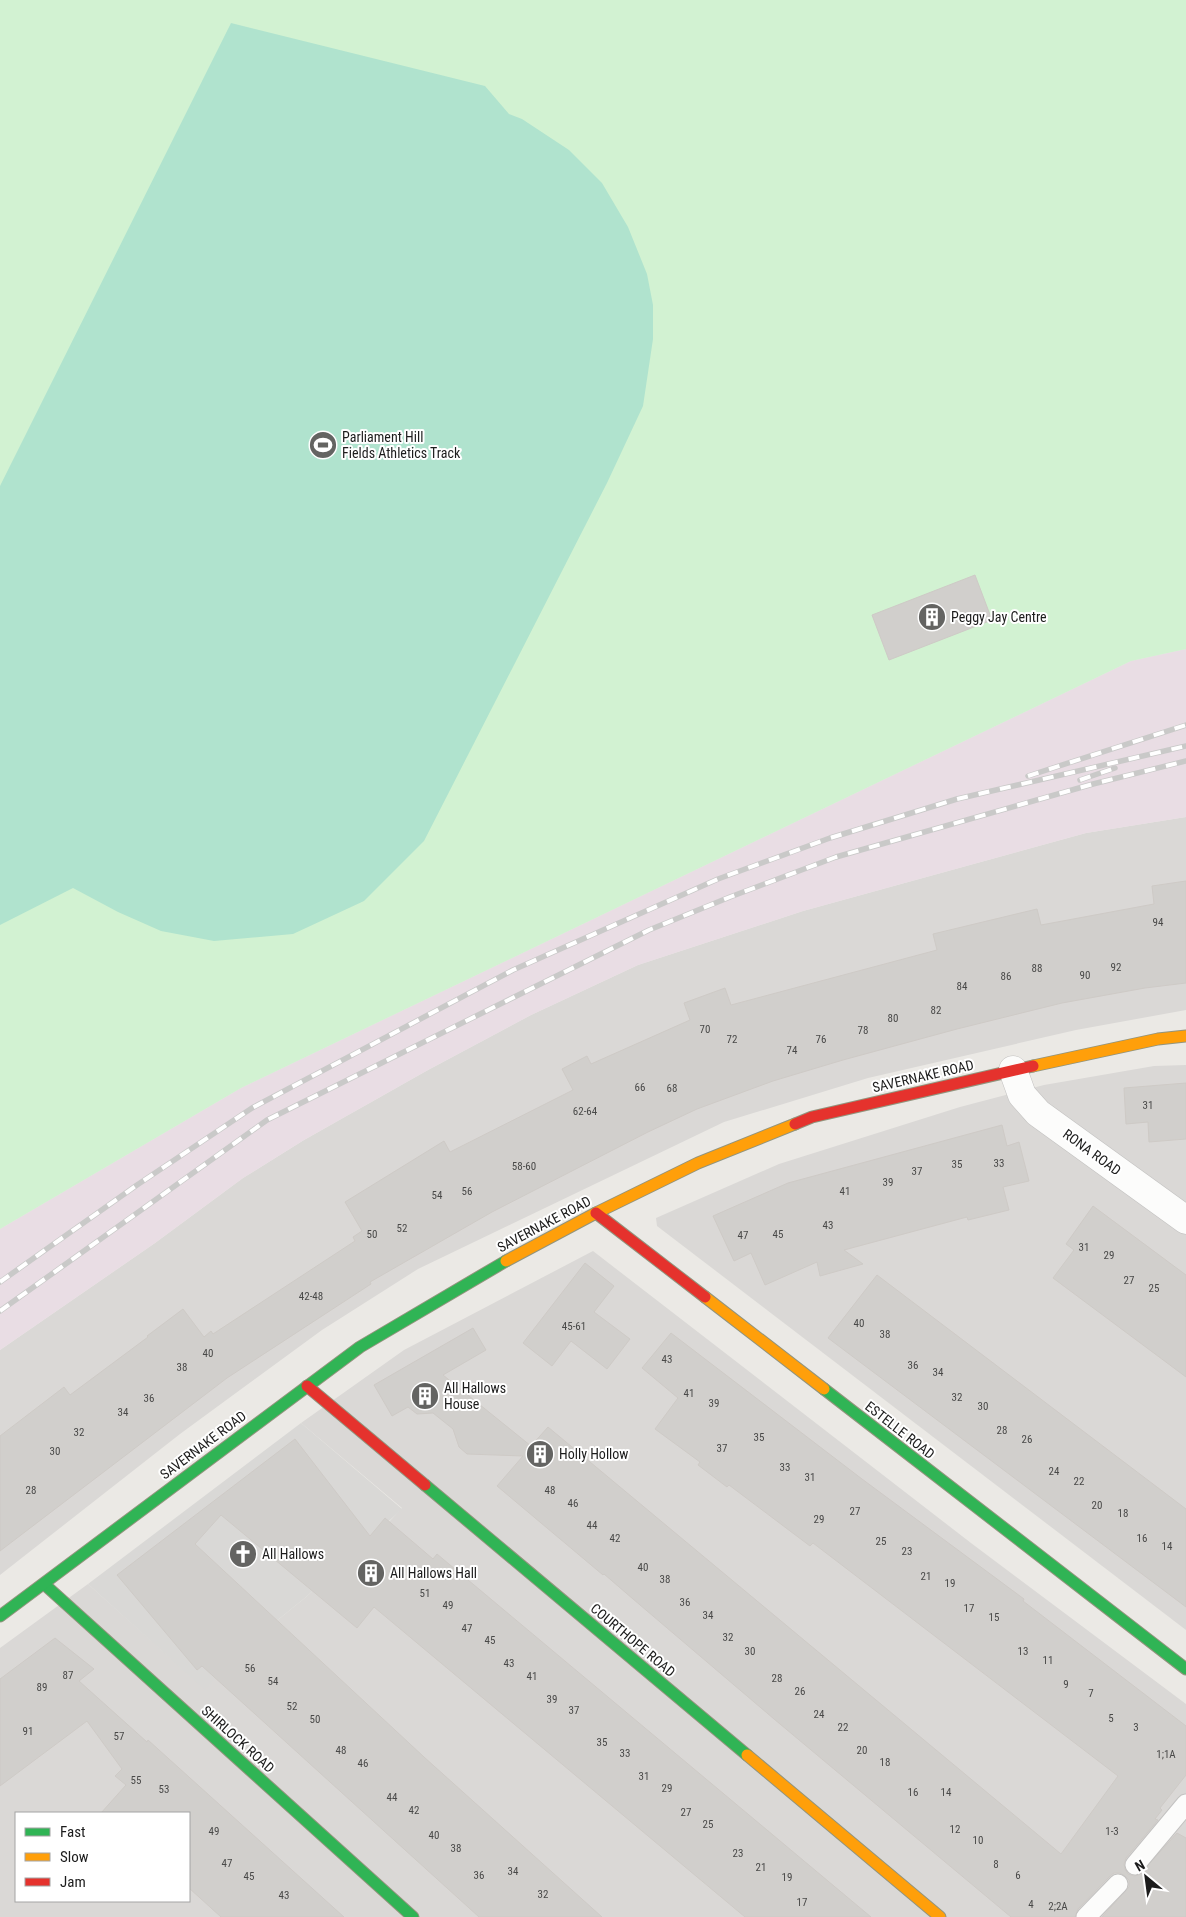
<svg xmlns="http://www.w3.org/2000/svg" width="1186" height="1917" viewBox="0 0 1186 1917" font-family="'Roboto Condensed',sans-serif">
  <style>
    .residential { fill: #dad8d6; fill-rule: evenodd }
    .industrial { fill: #e9dde4 }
    .religious { fill: #d9d8d6 }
    .park { fill: #d2f2d2 }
    .pitch { fill: #b0e3ce }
    .building { fill: #d1cfcc; stroke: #cecac6 }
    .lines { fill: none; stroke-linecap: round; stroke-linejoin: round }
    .lane-casing { stroke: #c3c2c1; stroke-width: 21 }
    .street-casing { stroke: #c3c2c1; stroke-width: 29 }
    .fast-casing { stroke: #92947d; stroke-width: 13 }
    .slow-casing { stroke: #92947d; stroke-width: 13 }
    .jam-casing { stroke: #92947d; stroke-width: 13 }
    .lane { stroke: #fcfcfb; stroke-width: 19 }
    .street { stroke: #fcfcfb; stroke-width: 28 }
    .fast { stroke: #30b455; stroke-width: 11 }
    .slow { stroke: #ff9f0a; stroke-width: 11 }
    .jam { stroke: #e5322d; stroke-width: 11 }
    .rail-casing { stroke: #c9c9c8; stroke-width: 5.5 }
    .rail { stroke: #fff; stroke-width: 4; stroke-dasharray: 11; stroke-linecap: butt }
    .labels { text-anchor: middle; stroke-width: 4; stroke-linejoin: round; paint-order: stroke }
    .number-label { font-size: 11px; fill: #494948 }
    .poi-label { font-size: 14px; fill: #1c1c1c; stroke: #fff; text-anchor: start }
    .street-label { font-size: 14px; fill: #1c1c1c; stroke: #fff }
  </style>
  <rect width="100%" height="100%" fill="#ebe9e5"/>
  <!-- residential -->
  <g class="residential">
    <polygon points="1186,817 1186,1010 1076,1030 868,1078 724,1122 418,1269 322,1330 180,1434 0,1575 0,1350 155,1243 243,1178 304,1140 428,1070 531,1015 638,965 803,911 1086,833"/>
    <polygon points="1186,1065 1186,1630 657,1226 656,1218 779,1164 960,1107 1044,1085 1154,1066"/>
    <path d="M593,1251L971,1543L1186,1704V1917H0V1648L88,1584L205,1689L248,1644L306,1597L386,1525L402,1508L301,1423L404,1350ZM16,1813H189V1901H16Z"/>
  </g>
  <!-- industrial -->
  <polygon class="industrial" points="1186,649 1186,817 1086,833 803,911 638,965 531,1015 428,1070 304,1140 243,1178 155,1243 0,1350 0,1229 241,1088 1131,661"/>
  <!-- religious -->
  <polygon class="religious" points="301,1423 402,1509 306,1597 248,1644 205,1690 88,1584"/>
  <!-- park -->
  <polygon class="park" points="0,0 1186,0 1186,649 1131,661 241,1088 0,1229"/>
  <!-- pitch -->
  <polygon class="pitch" points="231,23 485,86 509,114 522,119 569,150 602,183 628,227 647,274 653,305 653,339 643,406 607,483 424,841 364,901 293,934 214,941 161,931 118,912 73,888 0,925 0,486"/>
  <!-- building -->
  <g class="building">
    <polygon points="975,575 992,620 889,660 872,615"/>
    <polygon points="1186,881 1186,983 1145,988 1062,1003 957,1029 843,1060 773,1081 697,1109 648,1132 492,1212 370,1282 371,1284 227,1378 0,1551 0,1436 64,1387 70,1395 148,1337 147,1336 183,1309 204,1337 211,1331 213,1334 355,1241 353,1237 362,1231 345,1202 444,1141 450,1152 573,1090 562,1069 587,1056 591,1064 690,1020 684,1003 725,988 731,1005 937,950 933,934 1037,909 1041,925 1154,904 1152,886"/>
    <polygon points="1186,1083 1186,1139 1149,1142 1148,1122 1126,1124 1124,1088"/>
    <polygon points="1002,1125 1007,1146 1019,1142 1029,1181 1003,1187 1009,1210 968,1220 967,1217 844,1250 863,1264 820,1276 817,1262 765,1285 751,1253 734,1261 713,1216 788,1183"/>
    <polygon points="1093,1206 1186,1275 1186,1377 1053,1278 1074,1250 1066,1244"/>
    <polygon points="585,1263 614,1286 594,1312 630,1339 607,1369 571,1341 552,1366 523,1343"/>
    <polygon points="877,1275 1186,1509 1186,1607 828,1338"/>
    <polygon points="473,1328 486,1350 443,1375 531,1446 548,1427 1061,1854 1118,1776 813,1543 810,1546 729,1485 727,1487 698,1465 700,1462 655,1429 678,1398 642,1368 671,1333 862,1479 1024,1599 1023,1601 1186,1726 1186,1775 1160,1808 1162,1810 1155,1819 1158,1820 1126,1858 1124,1864 1125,1869 1128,1874 1134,1876 1139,1875 1177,1833 1186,1838 1186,1917 1102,1917 1129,1887 1129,1880 1125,1876 1120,1873 1114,1873 1110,1876 1078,1909 1075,1917 1011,1917 774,1719 633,1599 604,1574 603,1575 497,1486 523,1456 467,1454 459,1447 453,1429 433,1413 417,1414 408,1407 392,1416 374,1385"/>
    <polygon points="295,1439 370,1536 385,1518 433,1559 437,1554 871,1917 745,1917 374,1607 357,1628 221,1515 195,1544 424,1757 602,1917 479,1917 202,1666 197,1670 117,1575"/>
    <polygon points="55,1638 94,1669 79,1681 147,1742 148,1740 344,1917 221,1917 189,1888 189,1813 101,1813 126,1785 115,1776 122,1769 87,1721 0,1786 0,1679"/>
  </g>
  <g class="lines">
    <defs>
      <g id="lane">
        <polyline points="1135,1865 1186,1804"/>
        <polyline points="1086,1917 1118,1884"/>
      </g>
      <polyline id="street" points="1013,1070 1022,1095 1038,1113 1186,1220"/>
      <g id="fast">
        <polyline points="824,1389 1186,1669"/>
        <polyline points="425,1485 747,1755"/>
        <polyline points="44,1584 413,1917"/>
        <polyline points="0,1616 360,1347 506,1261"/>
      </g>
      <g id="slow">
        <polyline points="1033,1066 1158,1039 1186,1036"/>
        <polyline points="506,1261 596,1213 698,1163 795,1124"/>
        <polyline points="705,1297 824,1389"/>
        <polyline points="747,1755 940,1917"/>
      </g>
      <g id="jam">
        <polyline points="795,1124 812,1117 1033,1066"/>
        <polyline points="596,1213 705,1297"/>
        <polyline points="307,1386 425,1485"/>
      </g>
    </defs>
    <!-- lane casing -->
    <use href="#lane" class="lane-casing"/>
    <!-- street casing -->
    <use href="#street" class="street-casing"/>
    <!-- fast casing -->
    <use href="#fast" class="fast-casing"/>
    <!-- slow casing -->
    <use href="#slow" class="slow-casing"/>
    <!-- jam casing -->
    <use href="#jam" class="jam-casing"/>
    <!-- lane -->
    <use href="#lane" class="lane"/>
    <!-- street -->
    <use href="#street" class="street"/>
    <!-- fast -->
    <use href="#fast" class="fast"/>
    <!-- slow -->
    <use href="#slow" class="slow"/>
    <!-- jam -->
    <use href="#jam" class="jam"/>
    <defs>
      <g id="rail">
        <polyline points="1028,776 1186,725"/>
        <polyline points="1080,780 1115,768"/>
        <polyline points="0,1282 137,1185 252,1108 513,970 718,879 830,838 957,799 1186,746"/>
        <polyline points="0,1311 267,1120 649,930 730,897 836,857 1093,784 1186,761"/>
      </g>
    </defs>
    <!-- rail casing -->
    <use href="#rail" class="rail-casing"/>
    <!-- rail -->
    <use href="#rail" class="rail"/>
  </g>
  <!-- icons -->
  <defs>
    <symbol id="stadium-disc" viewBox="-11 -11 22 22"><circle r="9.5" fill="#646462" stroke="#fff"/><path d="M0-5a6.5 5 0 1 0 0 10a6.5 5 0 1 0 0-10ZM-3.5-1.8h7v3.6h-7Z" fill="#fff"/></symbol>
    <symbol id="building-disc" viewBox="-11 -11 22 22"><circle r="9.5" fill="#646462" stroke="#fff"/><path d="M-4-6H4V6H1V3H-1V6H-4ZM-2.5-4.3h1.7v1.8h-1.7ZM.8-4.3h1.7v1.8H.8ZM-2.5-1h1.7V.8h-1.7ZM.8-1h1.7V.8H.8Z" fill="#fff"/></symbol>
    <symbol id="church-disc" viewBox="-11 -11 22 22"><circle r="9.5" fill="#646462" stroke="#fff"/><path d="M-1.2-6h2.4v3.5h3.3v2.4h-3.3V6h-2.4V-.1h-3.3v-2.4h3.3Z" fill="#fff"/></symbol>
  </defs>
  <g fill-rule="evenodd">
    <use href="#stadium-disc" x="307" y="429" width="32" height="32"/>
    <use href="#building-disc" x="916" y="601" width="32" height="32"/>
    <use href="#building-disc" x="409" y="1380" width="32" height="32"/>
    <use href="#building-disc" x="524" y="1438" width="32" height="32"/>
    <use href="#church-disc" x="227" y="1538" width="32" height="32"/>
    <use href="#building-disc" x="355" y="1557" width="32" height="32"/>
  </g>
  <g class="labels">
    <!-- number labels -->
    <g class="number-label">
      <text x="1158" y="926">94</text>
      <text x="1116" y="971">92</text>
      <text x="1037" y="972">88</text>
      <text x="1085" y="979">90</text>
      <text x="1006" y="980">86</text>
      <text x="962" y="990">84</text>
      <text x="936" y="1014">82</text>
      <text x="893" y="1022">80</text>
      <text x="705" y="1033">70</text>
      <text x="863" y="1034">78</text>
      <text x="732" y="1043">72</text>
      <text x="821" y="1043">76</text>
      <text x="792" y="1054">74</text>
      <text x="640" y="1091">66</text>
      <text x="672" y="1092">68</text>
      <text x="1148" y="1109">31</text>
      <text x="585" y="1115">62-64</text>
      <text x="999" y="1167">33</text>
      <text x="957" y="1168">35</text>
      <text x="524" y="1170">58-60</text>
      <text x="917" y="1175">37</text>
      <text x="888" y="1186">39</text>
      <text x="467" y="1195">56</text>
      <text x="845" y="1195">41</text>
      <text x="437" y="1199">54</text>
      <text x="828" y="1229">43</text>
      <text x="402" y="1232">52</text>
      <text x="372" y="1238">50</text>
      <text x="778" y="1238">45</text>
      <text x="743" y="1239">47</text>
      <text x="1084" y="1251">31</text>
      <text x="1109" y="1259">29</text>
      <text x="1129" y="1284">27</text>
      <text x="1154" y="1292">25</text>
      <text x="311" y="1300">42-48</text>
      <text x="859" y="1327">40</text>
      <text x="574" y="1330">45-61</text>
      <text x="885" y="1338">38</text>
      <text x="208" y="1357">40</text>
      <text x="667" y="1363">43</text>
      <text x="913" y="1369">36</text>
      <text x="182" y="1371">38</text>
      <text x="938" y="1376">34</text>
      <text x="689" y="1397">41</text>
      <text x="957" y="1401">32</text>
      <text x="149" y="1402">36</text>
      <text x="714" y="1407">39</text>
      <text x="983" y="1410">30</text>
      <text x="123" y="1416">34</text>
      <text x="1002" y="1434">28</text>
      <text x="79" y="1436">32</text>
      <text x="759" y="1441">35</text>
      <text x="1027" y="1443">26</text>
      <text x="722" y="1452">37</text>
      <text x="55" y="1455">30</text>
      <text x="785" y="1471">33</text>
      <text x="1054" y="1475">24</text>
      <text x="810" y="1481">31</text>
      <text x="1079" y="1485">22</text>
      <text x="31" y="1494">28</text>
      <text x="550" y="1494">48</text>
      <text x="573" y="1507">46</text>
      <text x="1097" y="1509">20</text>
      <text x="855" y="1515">27</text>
      <text x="1123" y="1517">18</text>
      <text x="819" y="1523">29</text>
      <text x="592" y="1529">44</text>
      <text x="615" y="1542">42</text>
      <text x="1142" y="1542">16</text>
      <text x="881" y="1545">25</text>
      <text x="1167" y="1550">14</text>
      <text x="907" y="1555">23</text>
      <text x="643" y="1571">40</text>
      <text x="926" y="1580">21</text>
      <text x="665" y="1583">38</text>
      <text x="950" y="1587">19</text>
      <text x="425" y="1597">51</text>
      <text x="685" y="1606">36</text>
      <text x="448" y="1609">49</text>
      <text x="969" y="1612">17</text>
      <text x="708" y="1619">34</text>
      <text x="994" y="1621">15</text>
      <text x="467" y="1632">47</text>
      <text x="728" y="1641">32</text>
      <text x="490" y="1644">45</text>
      <text x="750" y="1655">30</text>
      <text x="1023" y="1655">13</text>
      <text x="1048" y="1664">11</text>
      <text x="509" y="1667">43</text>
      <text x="250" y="1672">56</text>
      <text x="68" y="1679">87</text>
      <text x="532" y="1680">41</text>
      <text x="777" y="1682">28</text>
      <text x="273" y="1685">54</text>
      <text x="1066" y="1688">9</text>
      <text x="42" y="1691">89</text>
      <text x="800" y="1695">26</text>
      <text x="1091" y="1697">7</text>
      <text x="552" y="1703">39</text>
      <text x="292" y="1710">52</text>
      <text x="574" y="1714">37</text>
      <text x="819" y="1718">24</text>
      <text x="1111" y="1722">5</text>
      <text x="315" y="1723">50</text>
      <text x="843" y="1731">22</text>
      <text x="1136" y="1731">3</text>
      <text x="28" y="1735">91</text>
      <text x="119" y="1740">57</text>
      <text x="602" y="1746">35</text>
      <text x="341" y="1754">48</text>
      <text x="862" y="1754">20</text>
      <text x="625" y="1757">33</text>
      <text x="1166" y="1758">1;1A</text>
      <text x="885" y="1766">18</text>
      <text x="363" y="1767">46</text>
      <text x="644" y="1780">31</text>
      <text x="136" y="1784">55</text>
      <text x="667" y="1792">29</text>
      <text x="164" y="1793">53</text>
      <text x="913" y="1796">16</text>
      <text x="946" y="1796">14</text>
      <text x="392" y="1801">44</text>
      <text x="414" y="1814">42</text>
      <text x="686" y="1816">27</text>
      <text x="708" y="1828">25</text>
      <text x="955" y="1833">12</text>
      <text x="214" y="1835">49</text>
      <text x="1112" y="1835">1-3</text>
      <text x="434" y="1839">40</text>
      <text x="978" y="1844">10</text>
      <text x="456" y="1852">38</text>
      <text x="738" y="1857">23</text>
      <text x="227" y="1867">47</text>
      <text x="996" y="1868">8</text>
      <text x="761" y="1871">21</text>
      <text x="513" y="1875">34</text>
      <text x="479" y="1879">36</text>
      <text x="1018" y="1879">6</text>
      <text x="249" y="1880">45</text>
      <text x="787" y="1881">19</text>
      <text x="543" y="1898">32</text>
      <text x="284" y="1899">43</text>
      <text x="802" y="1906">17</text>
      <text x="1031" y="1908">4</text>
      <text x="1058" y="1910">2;2A</text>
    </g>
    <!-- poi labels -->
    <g class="poi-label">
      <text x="342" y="442">Parliament Hill<tspan x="342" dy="16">Fields Athletics Track</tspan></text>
      <text x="951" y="622">Peggy Jay Centre</text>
      <text x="444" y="1393">All Hallows<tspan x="444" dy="16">House</tspan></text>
      <text x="559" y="1459">Holly Hollow</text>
      <text x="262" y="1559">All Hallows</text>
      <text x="390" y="1578">All Hallows Hall</text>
    </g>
    <!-- street labels -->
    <g class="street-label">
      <text transform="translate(923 1076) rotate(-13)" y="5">SAVERNAKE ROAD</text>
      <text transform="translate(1092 1152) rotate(36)" y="5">RONA ROAD</text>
      <text transform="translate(544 1224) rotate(-28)" y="5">SAVERNAKE ROAD</text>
      <text transform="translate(900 1430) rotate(38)" y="5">ESTELLE ROAD</text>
      <text transform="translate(203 1445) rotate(-37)" y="5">SAVERNAKE ROAD</text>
      <text transform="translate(633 1640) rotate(40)" y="5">COURTHOPE ROAD</text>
      <text transform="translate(238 1739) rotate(42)" y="5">SHIRLOCK ROAD</text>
    </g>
  </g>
  <!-- legend -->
  <rect x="15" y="1812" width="175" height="90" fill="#ffffff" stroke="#a4a4a4"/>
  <rect x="25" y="1828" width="25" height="8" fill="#30b455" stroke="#a4a4a4"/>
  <text x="60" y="1837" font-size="15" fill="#1c1c1c">Fast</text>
  <rect x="25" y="1853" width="25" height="8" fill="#ff9f0a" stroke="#a4a4a4"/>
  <text x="60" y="1862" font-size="15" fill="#1c1c1c">Slow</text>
  <rect x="25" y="1878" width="25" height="8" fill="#e5322d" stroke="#a4a4a4"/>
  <text x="60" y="1887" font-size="15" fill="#1c1c1c">Jam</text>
  <!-- north arrow -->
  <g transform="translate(1146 1877) rotate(331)" stroke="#ffffff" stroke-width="4" paint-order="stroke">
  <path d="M0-4L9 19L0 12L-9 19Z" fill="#1c1c1c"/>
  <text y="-8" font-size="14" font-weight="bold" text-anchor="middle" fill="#1c1c1c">N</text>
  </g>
</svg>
